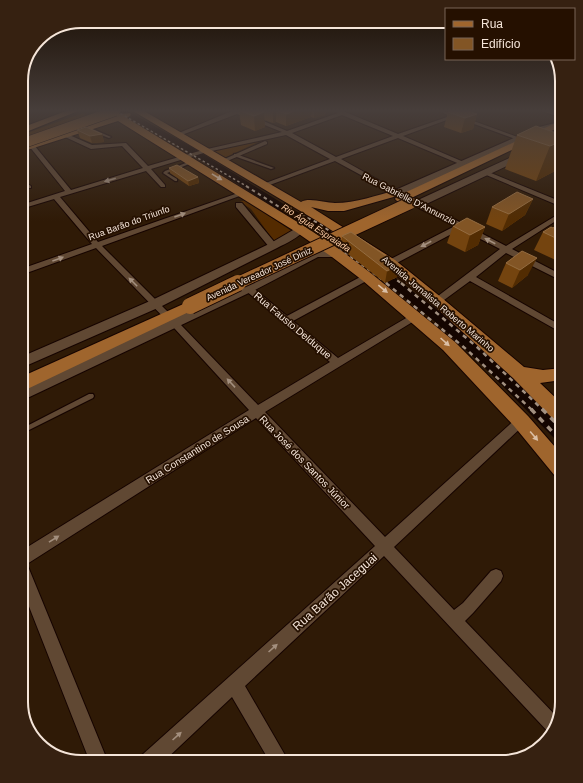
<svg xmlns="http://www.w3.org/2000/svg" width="583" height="783" viewBox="0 0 583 783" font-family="Helvetica,sans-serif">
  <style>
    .green { fill: #542b00 }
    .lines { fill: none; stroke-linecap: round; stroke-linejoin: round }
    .river { fill: #140500; fill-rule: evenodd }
    .lane-casing { stroke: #160400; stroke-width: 2.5 }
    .street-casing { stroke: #160400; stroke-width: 2 }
    .secondary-casing { stroke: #160400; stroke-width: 2 }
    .primary-casing { stroke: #160400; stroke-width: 2 }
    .lane { fill: #604833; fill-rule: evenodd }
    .street { fill: #604833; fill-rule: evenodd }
    .secondary { fill: #604833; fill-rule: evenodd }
    .primary { fill: #9f652d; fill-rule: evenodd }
    .rail-far3 { stroke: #a29080; stroke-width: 1.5; stroke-dasharray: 2.5 2.5; stroke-linecap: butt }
    .rail-far2 { stroke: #a29080; stroke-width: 2; stroke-dasharray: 3.5 3.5; stroke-linecap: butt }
    .rail-far1 { stroke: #a29080; stroke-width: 2.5; stroke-dasharray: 4.5 4.5; stroke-linecap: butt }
    .rail { stroke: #a29080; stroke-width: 3.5; stroke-dasharray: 6 6; stroke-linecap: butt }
    .primary-bridge-far2-casing { stroke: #160400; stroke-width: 11; stroke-linecap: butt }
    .primary-bridge-far1-casing { stroke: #160400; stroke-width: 14; stroke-linecap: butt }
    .primary-bridge-casing { stroke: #160400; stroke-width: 18; stroke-linecap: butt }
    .primary-bridge-far2 { stroke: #9f652d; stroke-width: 10 }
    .primary-bridge-far1 { stroke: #9f652d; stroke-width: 12 }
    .primary-bridge { stroke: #9f652d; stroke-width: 16 }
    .wall { fill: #74440f }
    .shaded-wall { fill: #522c02 }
    .building { fill: #825525; stroke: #946c41 }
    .oneway { fill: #dbbfa5 }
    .oneway2 { fill: #a38f7e }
    .labels { text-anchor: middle; stroke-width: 3.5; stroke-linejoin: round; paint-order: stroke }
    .far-street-label { font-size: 9px; fill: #f5e5d9; stroke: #251000 }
    .far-water-label { font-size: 9px; font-style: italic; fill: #fecea7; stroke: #251000 }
    .street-label { font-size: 10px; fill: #f5e5d9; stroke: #251000 }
    .near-street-label { font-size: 12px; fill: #f5e5d9; stroke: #251000 }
    .rim { fill: none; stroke: #f5e5d9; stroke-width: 2 }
  </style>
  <rect width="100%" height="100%" fill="#2f1a06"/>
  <!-- green -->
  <g class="green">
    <polygon points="83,113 100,122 21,149 21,135"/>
    <polygon points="258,142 224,158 212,151"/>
    <polygon points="245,200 293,232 279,242 273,240 251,209 240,202"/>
  </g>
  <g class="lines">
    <!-- river -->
    <polygon class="river" points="118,111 128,111 190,146 290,208 318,223 361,252 444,315 490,353 562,423 562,443 556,440 478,361 434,321 353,258 310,227 282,212 184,150"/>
    <defs>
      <g id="lane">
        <polygon points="86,127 88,127 111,137 109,138 86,129"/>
        <polygon points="234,154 236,154 274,168 271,169 234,156"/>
        <polygon points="191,161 194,162 167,173 177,179 177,181 175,181 163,173 165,171"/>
        <polygon points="89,394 93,394 94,396 93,398 21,434 21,429"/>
      </g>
      <g id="street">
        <path d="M232,111H240L287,131L338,113L335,111H343L398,134L450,116L439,111C445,111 451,114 456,113C461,112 464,111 470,111L460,116L523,139L518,140L455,117L403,136L466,163V165H462L398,138L341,159L407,196L409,197L405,199L335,161L267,186H263V184L330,159L286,135L207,152L151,169L165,185V187H161L146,171L60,197L98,242L241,192H245V194L102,246L181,325L258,405L330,362L245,290L244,288L245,286H251L287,316L364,275H370L371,277L370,279L293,321L338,358L413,314H419L421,316L419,318L265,412L385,537L517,418L521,416L525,418L527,421L525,424L394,547L454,610L463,603L491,571L496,569L501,571L503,576L501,581L473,613L465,621L558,718L554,732L551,735L384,556L245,686L289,762H270L232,697L163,762H140L142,755L375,546L256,418L27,564L108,762H90L21,586V551L249,410L175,329L96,248L21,275V269L92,244L54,199L21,209V205L65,191L29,146L34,145L71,190L143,168L122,146L91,149L63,136V134H67L92,145L126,143L148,166L203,150L282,132L237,114L179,136L174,135ZM342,115L393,136L336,157L292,133Z"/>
        <polygon points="265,141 267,142 267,144 225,162 220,161"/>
        <polygon points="486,171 562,202 562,207 484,174 484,172"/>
        <polygon points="21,180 31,186 31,188 27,188 21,185"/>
        <polygon points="415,202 421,202 506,246 562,212 562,217 512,249 562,275 562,281 506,253 476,277 562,326 562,333 470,281 440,303 434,303 432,301 434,299 500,249 461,229 393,265 387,265 386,263 387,261 455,226 415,206"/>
        <polygon points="236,203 242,203 276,244 276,248 270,248 236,207"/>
      </g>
      <g id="secondary">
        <polygon points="542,111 555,111 562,113 562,118"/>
        <polygon points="559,122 562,122 562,126 545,131 401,195 397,196 392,193 393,191 539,127"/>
        <polygon points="562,134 562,140 422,206 414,206 408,201 413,198 418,200"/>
        <path d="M300,226L306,229C298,238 287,243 277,248L160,307L21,368V357L150,301L269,244Z"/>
        <polygon points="316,249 341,251 343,254 341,257 318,257 253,291 21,401 21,388 243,285"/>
      </g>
      <g id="primary">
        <polygon points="66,111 78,111 21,134 21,128"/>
        <polygon points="105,111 115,111 120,114 130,113 131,115 127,118 304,226 342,251 372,274 455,342 528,416 562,455 562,479 555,476 514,426 443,350 362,280 332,257 296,232 118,121 21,152 21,146 112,117"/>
        <path d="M133,111H144L301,202C309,197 325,203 335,203C356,203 377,195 397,190L401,191L402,194L562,120V126L405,201H397L395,199L397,196L344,211H328L311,207L395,260L442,298L524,367L543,370L562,368V380L540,383L562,404V424L555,421L513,378L432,304L385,266L322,224Z"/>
        <polygon points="190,301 195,303 198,306 195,309 21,392 21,377"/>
      </g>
    </defs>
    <!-- lane casing -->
    <use href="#lane" class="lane-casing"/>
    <!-- street casing -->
    <use href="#street" class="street-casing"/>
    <!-- secondary casing -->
    <use href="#secondary" class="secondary-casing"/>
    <!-- primary casing -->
    <use href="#primary" class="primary-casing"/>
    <!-- lane -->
    <use href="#lane" class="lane"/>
    <!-- street -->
    <use href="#street" class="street"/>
    <!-- secondary -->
    <use href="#secondary" class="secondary"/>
    <!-- primary -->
    <use href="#primary" class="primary"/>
    <!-- rail-far3 -->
    <polyline class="rail-far3" points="116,111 248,187"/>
    <!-- rail-far2 -->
    <g class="rail-far2">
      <polyline points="246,186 311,227 388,284"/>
      <polyline points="301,215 318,223 351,246"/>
      <polyline points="386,272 402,284"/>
    </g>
    <!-- rail-far1 -->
    <g class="rail-far1">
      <polyline points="386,283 466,349 532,410"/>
      <polyline points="401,283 477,347 543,410"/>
    </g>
    <!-- rail -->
    <g class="rail">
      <polyline points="531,409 562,442"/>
      <polyline points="542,409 562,429"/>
    </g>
    <defs>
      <polyline id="primary-bridge-far2" points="21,144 115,111"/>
      <polyline id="primary-bridge-far1" points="236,284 410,203"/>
      <polyline id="primary-bridge" points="190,306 238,283"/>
    </defs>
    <!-- primary-bridge-far2 casing -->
    <use href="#primary-bridge-far2" class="primary-bridge-far2-casing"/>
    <!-- primary-bridge-far1 casing -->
    <use href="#primary-bridge-far1" class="primary-bridge-far1-casing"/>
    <!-- primary-bridge casing -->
    <use href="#primary-bridge" class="primary-bridge-casing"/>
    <!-- primary-bridge-far2 -->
    <use href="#primary-bridge-far2" class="primary-bridge-far2"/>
    <!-- primary-bridge-far1 -->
    <use href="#primary-bridge-far1" class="primary-bridge-far1"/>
    <!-- primary-bridge -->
    <use href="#primary-bridge" class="primary-bridge"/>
  </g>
  <!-- wall -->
  <g class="wall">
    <polygon points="239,111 326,111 325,115 314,118 311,117 286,126 276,122 273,123 264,120 265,127 255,131 241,125"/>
    <polygon points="448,112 477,114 473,129 461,133 444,127"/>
    <polygon points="77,130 102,134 104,142 92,143 80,138"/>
    <polygon points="517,135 562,135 562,154 555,171 536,181 505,169"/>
    <polygon points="169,168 198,177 199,183 189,186 170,173"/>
    <polygon points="533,199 525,215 502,231 486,224 492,207"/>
    <polygon points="562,222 562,263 534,250 543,232 553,228"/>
    <polygon points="453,226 485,227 478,245 465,252 447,243"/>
    <polygon points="342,236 399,265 397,277 385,283 340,248"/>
    <polygon points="522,251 528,275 512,288 498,281 506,263"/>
  </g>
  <!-- shaded-wall -->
  <g class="shaded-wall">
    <polygon points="174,111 180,111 174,113"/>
    <polygon points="273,111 276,111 276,122 273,123"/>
    <polygon points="294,111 312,111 311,117 286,126 286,114"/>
    <polygon points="314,111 326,111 325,115 314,118"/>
    <polygon points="264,112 265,127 255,131 254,116"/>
    <polygon points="477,114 473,129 461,133 465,118"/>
    <polygon points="102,134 104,142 92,143 90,136"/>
    <polygon points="562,141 562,154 555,171 536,181 550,146"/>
    <polygon points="198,177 199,183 189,186 188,181"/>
    <polygon points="533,199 525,215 502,231 509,214"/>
    <polygon points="485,227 478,245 465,252 470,235"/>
    <polygon points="537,258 528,275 512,288 520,270"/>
    <polygon points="399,265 397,277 385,283 387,271"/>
  </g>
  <!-- building -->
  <g class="building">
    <polygon points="241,111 262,111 264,112 254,116"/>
    <polygon points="279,111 294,111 286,114"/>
    <polygon points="450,111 468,111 477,114 465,118 448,112"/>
    <polygon points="536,126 562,135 562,141 550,146 517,135"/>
    <polygon points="86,127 102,134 90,136 77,130"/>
    <polygon points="177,165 198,177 188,181 169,168"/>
    <polygon points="517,192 533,199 509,214 492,207"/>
    <polygon points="467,218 485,227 470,235 453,226"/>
    <polygon points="562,222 562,241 543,232 551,227 553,228"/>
    <polygon points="351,232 399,265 387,271 342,236"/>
    <polygon points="522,251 537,258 520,270 506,263"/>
  </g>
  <!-- one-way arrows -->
  <defs><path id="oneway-solid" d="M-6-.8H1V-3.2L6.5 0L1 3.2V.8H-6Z"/></defs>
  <g class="oneway">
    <use href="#oneway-solid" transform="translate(217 177) rotate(31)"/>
    <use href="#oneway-solid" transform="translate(383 289) rotate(39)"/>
    <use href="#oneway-solid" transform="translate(445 342) rotate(42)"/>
    <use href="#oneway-solid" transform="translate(534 436) rotate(50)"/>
  </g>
  <g class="oneway2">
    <use href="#oneway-solid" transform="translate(110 180) rotate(164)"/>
    <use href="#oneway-solid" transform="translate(180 215) rotate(-20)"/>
    <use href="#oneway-solid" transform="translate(490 241) rotate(-153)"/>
    <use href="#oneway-solid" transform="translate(426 244) rotate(152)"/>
    <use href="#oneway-solid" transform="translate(58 259) rotate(-20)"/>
    <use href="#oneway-solid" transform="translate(133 282) rotate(-135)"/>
    <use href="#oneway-solid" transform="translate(231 383) rotate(-133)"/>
    <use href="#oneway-solid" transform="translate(54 539) rotate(-32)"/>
    <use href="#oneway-solid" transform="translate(273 648) rotate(-42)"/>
    <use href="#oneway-solid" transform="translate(177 736) rotate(-42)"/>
  </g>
  <!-- sky -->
  <linearGradient id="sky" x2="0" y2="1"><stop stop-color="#1a0e03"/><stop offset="0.5" stop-color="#473e3b"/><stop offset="1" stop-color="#473e3b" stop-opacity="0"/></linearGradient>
  <rect width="583" height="221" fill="url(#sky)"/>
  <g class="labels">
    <!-- far-street labels -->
    <g class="far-street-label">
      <text transform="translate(409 199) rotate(27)" y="3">Rua Gabrielle D'Annunzio</text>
      <text transform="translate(129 223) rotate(-20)" y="3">Rua Barão do Triunfo</text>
      <text transform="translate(259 274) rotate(-25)" y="3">Avenida Vereador José Diniz</text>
      <text transform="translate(438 304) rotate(40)" y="3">Avenida Jornalista Roberto Marinho</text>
    </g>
    <!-- far-water labels -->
    <g class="far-water-label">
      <text transform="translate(316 228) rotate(33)" y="3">Rio Água Espraiada</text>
    </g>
    <!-- street labels -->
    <g class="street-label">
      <text transform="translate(293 325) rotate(40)" y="4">Rua Fausto Delduque</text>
      <text transform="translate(197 449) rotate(-32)" y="4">Rua Constantino de Sousa</text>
      <text transform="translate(305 462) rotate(46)" y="4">Rua José dos Santos Júnior</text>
    </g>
    <!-- near-street labels -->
    <g class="near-street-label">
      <text transform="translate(335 592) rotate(-42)" y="4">Rua Barão Jaceguai</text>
    </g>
  </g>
  <!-- crop -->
  <path d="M0 0H583V783H0ZM81 28H502A53 53 0 0 1 555 81V702A53 53 0 0 1 502 755H81A53 53 0 0 1 28 702V81A53 53 0 0 1 81 28Z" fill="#362111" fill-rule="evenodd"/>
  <path class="rim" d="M81 28H502A53 53 0 0 1 555 81V702A53 53 0 0 1 502 755H81A53 53 0 0 1 28 702V81A53 53 0 0 1 81 28Z"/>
  <!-- legend -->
  <rect x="445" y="8" width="130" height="52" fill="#251000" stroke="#786557"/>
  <rect x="453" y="21" width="20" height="6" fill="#9f652d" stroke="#786557"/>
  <text x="481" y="28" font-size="12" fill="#f5e5d9">Rua</text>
  <rect x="453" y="38" width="20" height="12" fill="#825525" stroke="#786557"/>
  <text x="481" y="48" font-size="12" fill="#f5e5d9">Edifício</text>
</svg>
